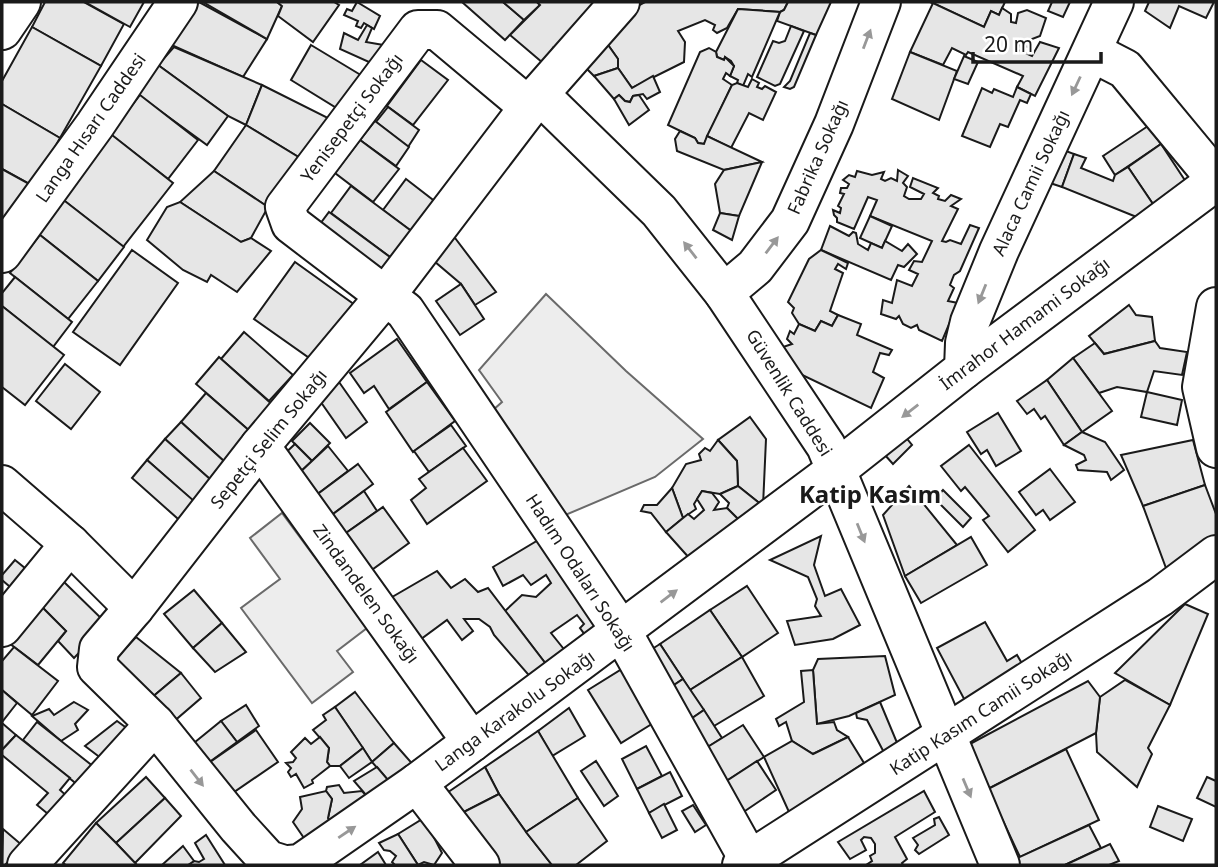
<svg xmlns="http://www.w3.org/2000/svg" width="1218" height="867" viewBox="0 0 1218 867" font-family="'Noto Sans',sans-serif">
  <style>
    .parking { fill: #ededed; stroke: #6a6a6a; stroke-width: 2 }
    .building { fill: #e6e6e6; stroke: #1a1a1a; stroke-width: 2 }
    .lines { fill: none; stroke-linecap: round; stroke-linejoin: round }
    .minor-casing { stroke: #1a1a1a; stroke-width: 42 }
    .major-casing { stroke: #1a1a1a; stroke-width: 42 }
    .minor { stroke: #fff; stroke-width: 38 }
    .major { stroke: #fff; stroke-width: 38 }
    .oneway { fill: #989898 }
    .labels { text-anchor: middle; stroke-width: 5; stroke-linejoin: round; paint-order: stroke }
    .street-label { font-size: 18px; fill: #1a1a1a; stroke: #fff }
    .district-label { font-size: 24px; font-weight: bold; fill: #1a1a1a; stroke: #fff }
  </style>
  <rect width="100%" height="100%" fill="#fff"/>
  <!-- parking -->
  <g class="parking">
    <polygon points="546,294 626,371 703,439 655,477 563,516 547,485 492,411 502,402 479,370"/>
    <polygon points="282,513 367,628 337,651 353,672 312,703 241,608 280,579 250,538"/>
  </g>
  <!-- building -->
  <g class="building">
    <polygon points="45,2 84,2 124,24 101,66 32,27"/>
    <polygon points="85,2 144,2 130,27"/>
    <polygon points="199,2 267,39 243,77 167,43"/>
    <polygon points="203,2 277,2 282,6 267,39"/>
    <polygon points="277,2 334,2 339,5 313,42 278,16 282,6"/>
    <polygon points="357,2 380,16 374,29 364,23 361,28 356,26 358,21 344,15 347,9 352,11"/>
    <polygon points="462,2 503,2 524,20 505,40"/>
    <polygon points="503,2 537,2 540,5 524,20"/>
    <polygon points="537,2 602,2 560,56 553,48 543,63 510,35 540,5"/>
    <polygon points="645,2 788,2 784,10 780,12 738,9 727,28 717,33 713,30 715,25 705,20 678,31 685,42 684,62 632,88 618,68 618,59 601,35 619,16"/>
    <polygon points="788,2 831,2 816,35 777,21 780,12 784,10"/>
    <polygon points="930,2 1005,2 999,15 991,11 984,27"/>
    <polygon points="1052,2 1070,2 1063,17 1048,11"/>
    <polygon points="1149,2 1214,2 1206,18 1179,6 1170,28 1145,11"/>
    <polygon points="933,3 984,27 991,11 999,15 1002,8 1011,14 1011,22 1016,23 1018,13 1027,10 1046,18 1040,36 1032,39 1028,47 1019,44 1018,50 1032,56 1040,42 1059,48 1035,96 1017,87 1023,76 968,52 966,55 952,48 943,65 910,52"/>
    <polygon points="738,9 780,12 752,77 748,74 743,86 737,83 738,80 730,76 734,66 731,61 725,57 724,60 717,57 716,52"/>
    <polygon points="367,25 372,28 366,42 395,47 380,67 340,49 344,33 358,40"/>
    <polygon points="791,26 804,31 780,84 775,86 757,77 773,41 779,43 785,41"/>
    <polygon points="32,27 101,66 60,138 2,104 2,81"/>
    <polygon points="810,33 816,35 794,87 790,89 784,87 790,81"/>
    <polygon points="601,35 618,59 618,68 594,76 578,60"/>
    <polygon points="311,45 369,80 348,115 291,80"/>
    <polygon points="174,47 262,85 246,125 228,116 158,65"/>
    <polygon points="709,48 716,52 717,57 724,60 725,57 734,66 730,76 726,73 723,79 732,85 704,144 698,143 695,138 668,125 700,52"/>
    <polygon points="910,52 957,71 939,120 892,99"/>
    <polygon points="964,56 978,62 968,84 954,79"/>
    <polygon points="421,60 448,80 413,125 387,106"/>
    <polygon points="158,65 228,116 207,145 137,94"/>
    <polygon points="618,68 632,88 653,76 660,92 647,99 643,94 633,96 630,102 625,101 619,95 614,99 594,76"/>
    <polygon points="752,79 759,83 757,87 762,89 765,86 776,92 763,120 749,113 731,148 707,136 732,85 737,83 748,87"/>
    <polygon points="262,85 336,122 305,161 246,125"/>
    <polygon points="1017,87 1031,94 1027,103 1020,100 1008,127 1000,124 990,147 962,136 982,88 992,93 994,89 1013,97"/>
    <polygon points="140,95 198,140 168,179 110,134"/>
    <polygon points="619,95 625,101 630,102 633,96 639,95 649,110 629,125 614,99"/>
    <polygon points="2,104 60,138 33,186 2,169"/>
    <polygon points="388,107 419,130 408,147 376,122"/>
    <polygon points="375,121 409,147 396,166 360,140"/>
    <polygon points="246,125 305,161 268,207 214,171"/>
    <polygon points="1148,126 1161,144 1115,175 1103,156"/>
    <polygon points="680,131 695,138 698,143 704,144 707,136 762,162 724,170 677,151 675,139"/>
    <polygon points="112,135 173,183 123,247 62,199"/>
    <polygon points="360,140 399,169 373,202 335,173"/>
    <polygon points="1161,144 1192,191 1159,213 1128,167"/>
    <polygon points="1053,146 1074,154 1062,187 1041,180"/>
    <polygon points="1074,154 1086,158 1081,168 1113,181 1115,175 1128,167 1159,213 1149,222 1062,187"/>
    <polygon points="762,162 739,216 720,213 715,184 724,170"/>
    <polygon points="2,169 33,186 2,232"/>
    <polygon points="898,170 908,176 903,183 907,187 904,196 909,199 921,199 924,194 910,187 913,178 938,188 933,193 939,196 938,199 945,201 951,195 961,199 951,206 958,209 942,241 946,242 950,240 961,244 970,225 979,228 960,271 954,275 950,285 954,288 948,301 958,303 942,341 919,330 917,325 911,328 903,324 899,316 896,319 881,314 883,300 892,303 897,280 912,286 918,274 909,270 914,261 922,262 932,241 870,216 877,200 868,197 854,229 837,222 837,218 834,215 833,210 840,213 841,208 838,206 844,194 840,193 841,188 847,188 849,184 843,180 849,175 855,177 857,171 872,175 884,172 881,179 885,181 891,178 897,181"/>
    <polygon points="214,171 268,207 251,238 241,242 180,202"/>
    <polygon points="406,179 437,203 414,233 383,210"/>
    <polygon points="351,186 414,233 394,260 331,213"/>
    <polygon points="61,198 124,247 98,281 35,231"/>
    <polygon points="180,202 241,242 251,238 271,251 237,292 211,275 207,282 183,270 147,240 167,207"/>
    <polygon points="329,212 394,260 381,276 317,228"/>
    <polygon points="720,213 739,216 732,240 713,230"/>
    <polygon points="870,216 892,226 882,248 860,238"/>
    <polygon points="830,226 849,236 853,232 856,233 858,244 868,250 871,243 882,248 885,241 902,251 908,244 917,254 904,267 898,265 891,280 821,250"/>
    <polygon points="452,234 496,292 475,305 461,284 434,261"/>
    <polygon points="40,235 98,281 68,319 10,273"/>
    <polygon points="132,250 178,283 120,365 73,332"/>
    <polygon points="821,250 848,263 846,269 838,264 835,269 843,273 830,311 838,315 832,326 821,321 815,331 799,324 792,313 794,308 788,302 809,259"/>
    <polygon points="295,262 355,305 315,362 254,319"/>
    <polygon points="15,277 72,322 53,347 2,306 2,293"/>
    <polygon points="461,284 484,319 460,335 436,301"/>
    <polygon points="1129,305 1136,315 1152,317 1155,341 1104,354 1089,336"/>
    <polygon points="2,306 64,355 25,405 2,387"/>
    <polygon points="838,315 861,324 857,335 892,350 889,355 880,353 873,372 884,378 871,408 798,373 783,347 792,344 787,339 790,331 794,334 799,324 815,331 821,321 832,326"/>
    <polygon points="244,332 293,375 269,401 221,359"/>
    <polygon points="397,339 427,382 389,409 374,386 364,393 350,373"/>
    <polygon points="1155,341 1160,348 1187,352 1182,375 1154,371 1147,392 1117,387 1099,393 1073,358 1095,343 1104,354"/>
    <polygon points="219,357 275,407 252,433 196,384"/>
    <polygon points="1073,358 1112,411 1082,432 1047,380"/>
    <polygon points="65,364 100,392 71,429 36,401"/>
    <polygon points="1047,380 1082,432 1064,445 1045,416 1041,419 1034,409 1027,414 1017,401"/>
    <polygon points="339,382 367,422 346,438 318,398"/>
    <polygon points="427,382 455,421 413,452 386,412"/>
    <polygon points="1147,392 1182,400 1177,425 1141,417"/>
    <polygon points="206,393 252,433 226,463 181,422"/>
    <polygon points="998,413 1021,451 996,466 987,450 981,454 967,432"/>
    <polygon points="750,417 766,439 763,506 738,486 737,461 718,440"/>
    <polygon points="181,422 226,463 211,480 165,439"/>
    <polygon points="310,423 330,443 312,461 292,441"/>
    <polygon points="451,425 466,446 429,472 414,451"/>
    <polygon points="1082,432 1105,442 1124,470 1111,480 1107,472 1078,470 1076,465 1086,460 1084,455 1064,445"/>
    <polygon points="904,435 912,445 893,464 884,454"/>
    <polygon points="165,439 211,480 193,501 147,460"/>
    <polygon points="718,440 737,461 738,486 720,494 702,491 694,504 696,509 683,518 672,488 686,464 701,460 699,454 705,448 710,451"/>
    <polygon points="1193,440 1205,485 1143,506 1121,455"/>
    <polygon points="295,444 312,461 296,476 280,458"/>
    <polygon points="969,445 1035,530 1008,552 983,520 989,516 965,487 961,491 941,466"/>
    <polygon points="328,446 348,471 311,499 296,476"/>
    <polygon points="463,448 487,481 427,524 411,500 426,488 419,479"/>
    <polygon points="147,460 202,508 186,526 132,478"/>
    <polygon points="358,464 373,484 325,520 311,499"/>
    <polygon points="1050,469 1075,502 1050,520 1043,510 1036,515 1019,492"/>
    <polygon points="1205,485 1216,514 1216,538 1166,568 1143,506"/>
    <polygon points="738,486 763,506 738,519 727,508 729,503 720,494"/>
    <polygon points="909,486 957,545 905,576 883,515"/>
    <polygon points="672,488 683,518 666,532 651,513 641,511 644,505 657,505"/>
    <polygon points="943,490 971,518 963,527 935,499"/>
    <polygon points="364,491 377,511 336,540 325,520"/>
    <polygon points="702,491 712,493 719,502 714,510 727,508 738,519 691,560 666,532 688,514 694,519 704,510 697,499"/>
    <polygon points="383,507 409,543 362,577 336,540"/>
    <polygon points="821,536 814,565 825,596 841,589 860,625 833,639 795,645 787,621 821,616 815,606 817,599 808,577 770,560"/>
    <polygon points="971,537 987,565 921,603 905,576"/>
    <polygon points="540,539 610,628 591,643 580,628 584,624 577,615 551,633 567,653 549,668 505,611 522,595 536,597 551,583 546,575 531,585 523,575 503,586 493,567"/>
    <polygon points="15,560 31,573 16,592 2,580 2,575"/>
    <polygon points="437,571 451,588 465,579 478,592 488,588 549,668 533,680 494,635 490,627 479,619 464,619 473,631 462,640 447,620 417,642 387,600"/>
    <polygon points="63,581 107,624 74,658 58,641 66,631 40,605"/>
    <polygon points="747,586 778,633 742,657 710,610"/>
    <polygon points="194,590 222,623 193,648 164,614"/>
    <polygon points="1185,604 1208,614 1170,705 1115,673"/>
    <polygon points="40,605 66,631 38,665 9,643"/>
    <polygon points="710,610 742,657 690,690 660,644"/>
    <polygon points="985,622 1007,661 1017,655 1031,679 971,712 937,648"/>
    <polygon points="222,623 246,652 215,672 193,648"/>
    <polygon points="136,637 181,673 144,704 109,666"/>
    <polygon points="660,644 683,679 665,691 641,656"/>
    <polygon points="14,647 58,681 32,715 2,690 2,661"/>
    <polygon points="885,656 895,695 849,716 817,724 813,670 818,659"/>
    <polygon points="742,657 764,696 714,726 690,690"/>
    <polygon points="630,664 663,717 621,743 588,690"/>
    <polygon points="813,670 817,724 834,722 837,730 848,737 813,754 792,741 786,722 779,726 776,719 804,702 801,671"/>
    <polygon points="181,673 201,698 165,729 144,704"/>
    <polygon points="683,679 704,710 685,723 665,691"/>
    <polygon points="1125,680 1170,705 1148,748 1152,754 1137,787 1097,752 1096,733 1100,697"/>
    <polygon points="1088,681 1100,697 1096,733 988,789 968,745"/>
    <polygon points="2,690 17,703 2,722"/>
    <polygon points="355,692 394,743 372,762 335,707"/>
    <polygon points="74,702 88,710 75,724 78,730 61,741 32,716 49,709 54,715"/>
    <polygon points="880,702 903,757 890,764 867,720 857,718 856,713"/>
    <polygon points="246,705 259,726 237,742 221,721"/>
    <polygon points="335,707 363,748 340,766 330,766 327,762 329,748 313,730 326,720 323,715"/>
    <polygon points="569,708 585,736 552,756 538,731"/>
    <polygon points="704,710 722,738 703,750 685,723"/>
    <polygon points="117,721 132,732 106,762 85,746"/>
    <polygon points="221,721 237,742 200,769 184,751"/>
    <polygon points="37,722 94,767 79,786 23,740"/>
    <polygon points="2,723 16,735 2,750"/>
    <polygon points="743,725 764,757 725,782 698,753"/>
    <polygon points="256,730 278,762 221,801 200,769"/>
    <polygon points="538,731 578,798 526,832 499,794 485,767"/>
    <polygon points="16,735 70,778 60,790 69,798 53,818 37,805 48,793 2,755 2,750"/>
    <polygon points="320,737 329,748 327,762 330,766 312,780 313,783 304,788 296,774 291,777 288,772 291,768 286,763 293,762 296,758 291,752 305,738 311,744"/>
    <polygon points="848,737 864,763 789,812 764,757 792,741 813,754"/>
    <polygon points="394,743 416,768 394,787 372,762"/>
    <polygon points="646,746 662,776 637,789 622,759"/>
    <polygon points="363,748 372,762 349,778 340,766"/>
    <polygon points="1066,749 1099,820 1020,857 988,789"/>
    <polygon points="596,761 618,796 604,806 581,771"/>
    <polygon points="757,761 776,790 739,815 725,782"/>
    <polygon points="377,767 394,787 372,802 354,781"/>
    <polygon points="485,767 499,794 452,818 441,797"/>
    <polygon points="670,772 682,796 649,813 637,789"/>
    <polygon points="146,777 165,798 116,843 96,823"/>
    <polygon points="1207,777 1216,781 1216,807 1197,798"/>
    <polygon points="339,785 344,793 362,791 372,802 333,828 328,818 332,799 326,791 327,787"/>
    <polygon points="326,791 332,799 328,818 333,828 308,844 293,822 302,809 300,797"/>
    <polygon points="924,791 935,812 895,837 907,859 902,863 903,865 866,865 872,861 870,856 875,853 875,844 871,838 864,837 861,840 866,850 850,859 838,842"/>
    <polygon points="499,794 526,832 552,865 489,865 452,818"/>
    <polygon points="165,798 181,816 135,863 116,843"/>
    <polygon points="578,798 607,841 576,865 552,865 526,832"/>
    <polygon points="664,804 677,830 662,838 649,813"/>
    <polygon points="693,805 706,825 695,832 682,811"/>
    <polygon points="1158,806 1192,819 1183,841 1150,827"/>
    <polygon points="939,817 949,835 919,854 915,850 918,845 913,838 935,825 934,819"/>
    <polygon points="424,818 442,853 434,865 424,862 418,865 398,834"/>
    <polygon points="96,823 116,843 137,865 66,865 63,863"/>
    <polygon points="1089,825 1101,848 1065,865 1010,865 1009,862"/>
    <polygon points="3,829 23,846 5,865 2,865"/>
    <polygon points="398,834 418,865 395,865 392,862 396,856 390,851 384,850 379,843"/>
    <polygon points="206,835 225,865 188,865 194,861 199,862 204,859 195,843"/>
    <polygon points="1110,844 1119,861 1109,865 1065,865"/>
    <polygon points="183,846 194,861 188,865 162,865"/>
    <polygon points="378,852 386,865 360,865"/>
  </g>
  <g class="lines">
    <defs>
      <g id="minor">
        <polyline points="2,30 21,2"/>
        <polyline points="1092,52 1125,69 1216,179"/>
        <polyline points="529,107 437,30 418,30 285,207 291,224 405,311 622,632 752,865"/>
        <polyline points="2,253 95,125 178,2"/>
        <polyline points="724,293 755,267 790,221 834,124 881,2"/>
        <polyline points="1216,307 1202,387 1216,448"/>
        <polyline points="964,369 1216,181"/>
        <polyline points="260,446 472,742"/>
        <polyline points="2,485 70,544 134,608"/>
        <polyline points="2,627 70,544"/>
        <polyline points="155,724 238,827 268,860 284,865"/>
        <polyline points="417,783 480,865"/>
        <polyline points="27,865 155,724 97,667 99,649 134,608 260,446 386,295 539,94 620,2"/>
        <polyline points="289,865 300,864 417,783 836,470 826,446 724,293 659,211 539,94"/>
        <polyline points="742,865 1160,597 1216,555"/>
      </g>
      <polyline id="major" points="1000,865 836,470 964,369 965,343 970,322 999,251 1114,2"/>
    </defs>
    <!-- minor casing -->
    <use href="#minor" class="minor-casing"/>
    <!-- major casing -->
    <use href="#major" class="major-casing"/>
    <!-- minor -->
    <use href="#minor" class="minor"/>
    <!-- major -->
    <use href="#major" class="major"/>
  </g>
  <!-- one-way arrows -->
  <defs><path id="oneway-solid" d="M-6-.8H1V-3.2L6.5 0L1 3.2V.8H-6Z" transform="scale(1.75)"/></defs>
  <g class="oneway">
    <use href="#oneway-solid" transform="translate(867 39) rotate(-69)"/>
    <use href="#oneway-solid" transform="translate(1076 86) rotate(115)"/>
    <use href="#oneway-solid" transform="translate(772 245) rotate(-53)"/>
    <use href="#oneway-solid" transform="translate(690 250) rotate(-128)"/>
    <use href="#oneway-solid" transform="translate(982 294) rotate(112)"/>
    <use href="#oneway-solid" transform="translate(910 411) rotate(142)"/>
    <use href="#oneway-solid" transform="translate(861 533) rotate(68)"/>
    <use href="#oneway-solid" transform="translate(669 596) rotate(-37)"/>
    <use href="#oneway-solid" transform="translate(197 778) rotate(52)"/>
    <use href="#oneway-solid" transform="translate(967 788) rotate(67)"/>
    <use href="#oneway-solid" transform="translate(347 832) rotate(-34)"/>
  </g>
  <g class="labels">
    <!-- street labels -->
    <g class="street-label">
      <text transform="translate(352 118) rotate(-53)" y="6">Yenisepetçi Sokağı</text>
      <text transform="translate(91 128) rotate(-55)" y="6">Langa Hısarı Caddesi</text>
      <text transform="translate(818 157) rotate(-66)" y="6">Fabrika Sokağı</text>
      <text transform="translate(1031 183) rotate(-65)" y="6">Alaca Camii Sokağı</text>
      <text transform="translate(1025 324) rotate(-37)" y="6">İmrahor Hamami Sokağı</text>
      <text transform="translate(789 393) rotate(58)" y="6">Güvenlik Caddesi</text>
      <text transform="translate(269 439) rotate(-51)" y="6">Sepetçi Selim Sokağı</text>
      <text transform="translate(580 573) rotate(57)" y="6">Hadım Odaları Sokağı</text>
      <text transform="translate(366 594) rotate(54)" y="6">Zindandelen Sokağı</text>
      <text transform="translate(515 711) rotate(-36)" y="6">Langa Karakolu Sokağı</text>
      <text transform="translate(981 713) rotate(-33)" y="6">Katip Kasım Camii Sokağı</text>
    </g>
    <!-- district labels -->
    <g class="district-label">
      <text x="870" y="503">Katip Kasım</text>
    </g>
  </g>
  <!-- border -->
  <rect width="1218" height="867" fill="none" stroke="#1a1a1a" stroke-width="7"/>
  <!-- scale -->
  <path d="M973 52v10h128v-10" fill="none" stroke="#1a1a1a" stroke-width="3.5"/>
  <text x="984" y="52" font-size="21" fill="#1a1a1a" stroke="#ffffff" stroke-width="5" paint-order="stroke">20 m</text>
</svg>
